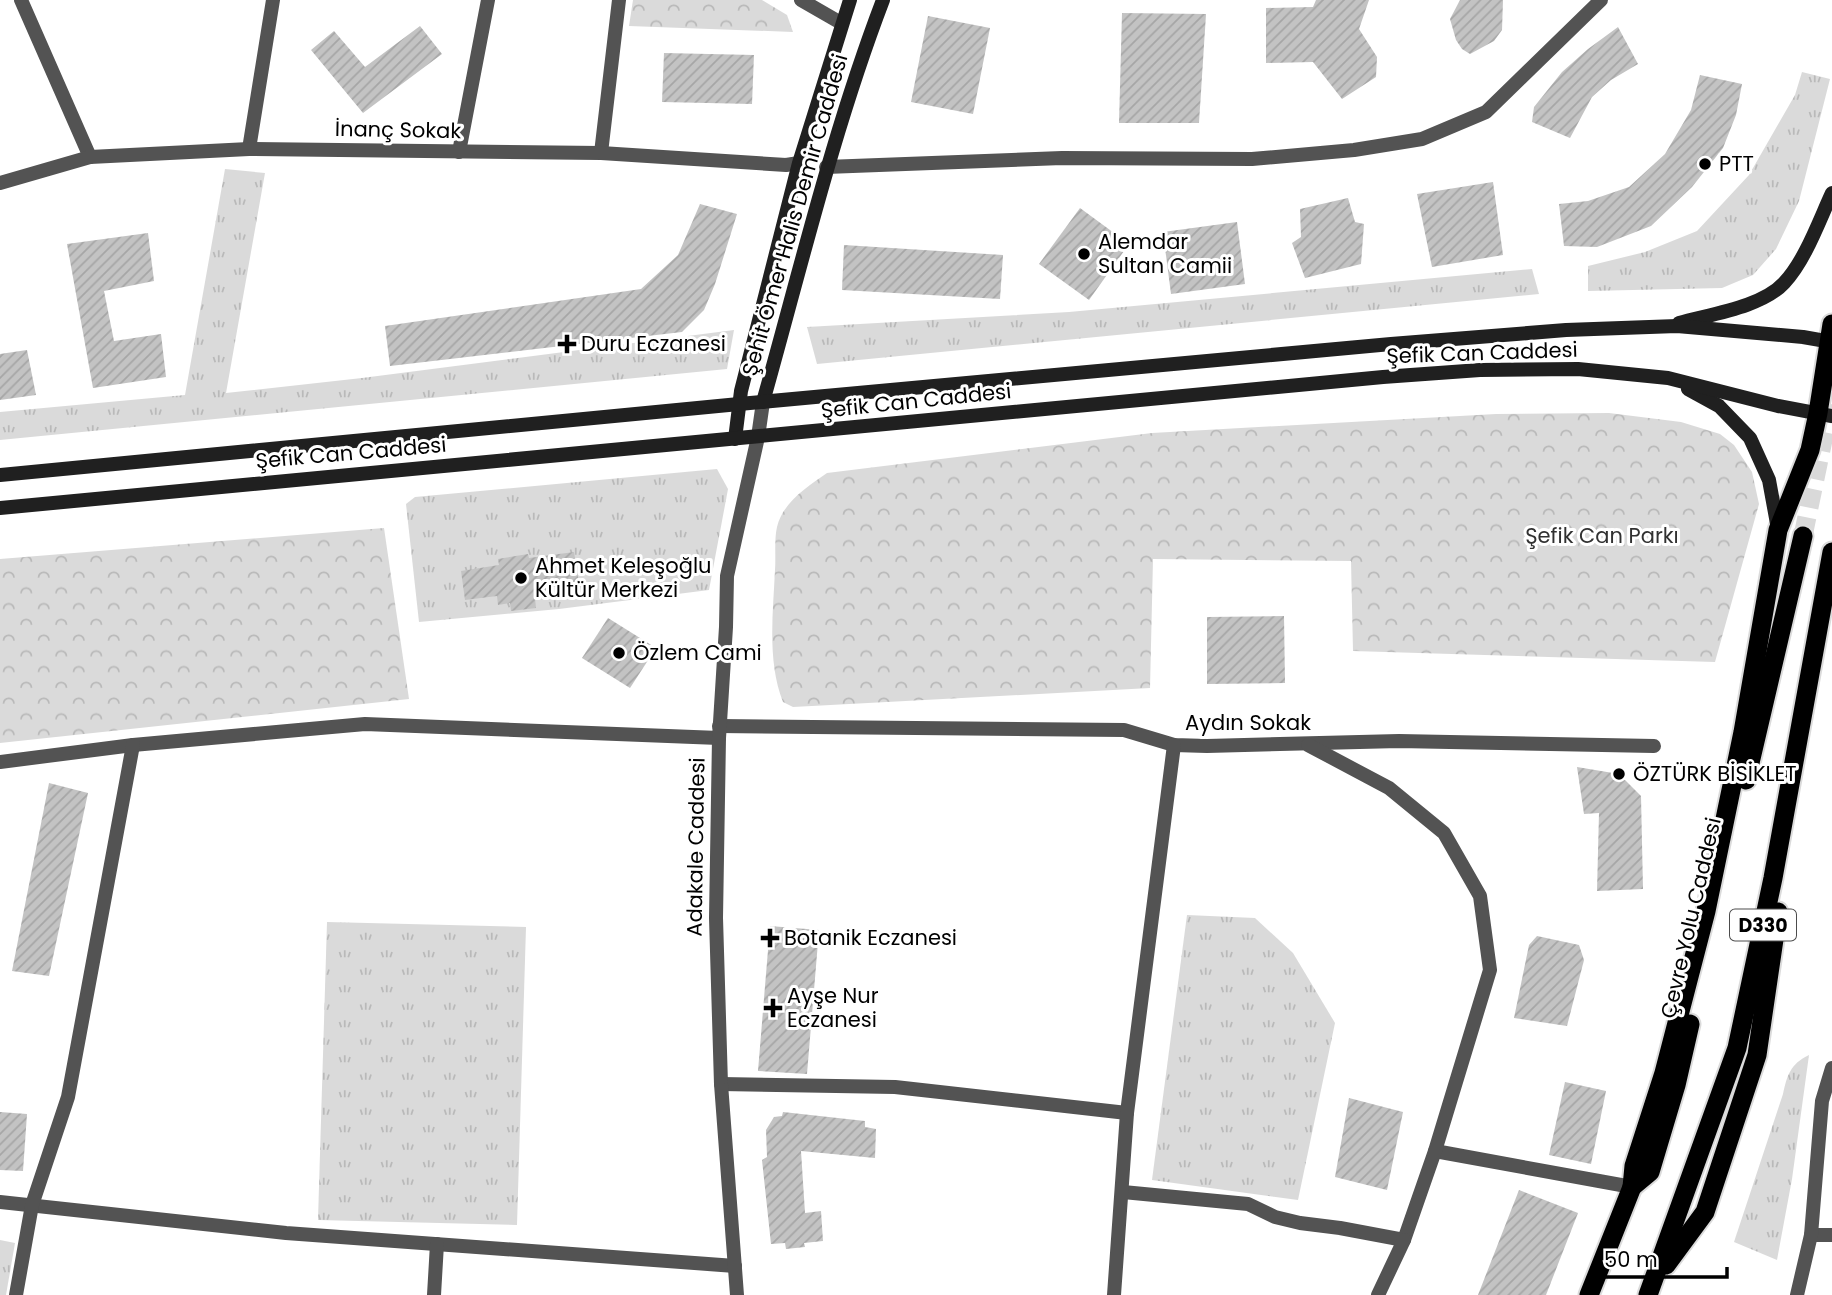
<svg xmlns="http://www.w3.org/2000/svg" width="1832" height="1295" viewBox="0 0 1832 1295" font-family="Poppins,sans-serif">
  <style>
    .grass { fill: url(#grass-tufts) }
    .park { fill: url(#park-crowns) }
    .building { fill: url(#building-hatch) }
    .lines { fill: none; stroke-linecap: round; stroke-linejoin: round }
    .trunk-tunnel { stroke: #d9d9d9; stroke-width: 19; stroke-dasharray: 19 10; stroke-linecap: butt }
    .trunk-casing { stroke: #dbdbdb; stroke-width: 23 }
    .minor { stroke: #535353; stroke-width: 14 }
    .tertiary { stroke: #535353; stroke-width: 14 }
    .secondary { stroke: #202020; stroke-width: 14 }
    .trunk { stroke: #000; stroke-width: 19 }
    .poi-dot { fill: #000; stroke: #fff; stroke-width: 2.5 }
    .labels { text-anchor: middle; stroke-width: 6; stroke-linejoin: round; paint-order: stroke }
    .shield { fill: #fff; stroke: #4c4c4c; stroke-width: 2 }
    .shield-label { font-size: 19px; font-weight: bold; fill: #000 }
    .street-label { font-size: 21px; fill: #000; stroke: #fff }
    .poi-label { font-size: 21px; fill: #000; stroke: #fff; text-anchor: start }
    .park-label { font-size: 21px; fill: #313131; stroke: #fff }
  </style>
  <defs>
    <pattern id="grass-tufts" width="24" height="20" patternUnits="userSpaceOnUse" patternTransform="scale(1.75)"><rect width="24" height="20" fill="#dadada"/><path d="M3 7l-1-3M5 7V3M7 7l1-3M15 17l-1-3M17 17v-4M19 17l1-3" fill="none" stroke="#b9b9b9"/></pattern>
    <pattern id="park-crowns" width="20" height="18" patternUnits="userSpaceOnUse" patternTransform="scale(1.75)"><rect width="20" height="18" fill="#dadada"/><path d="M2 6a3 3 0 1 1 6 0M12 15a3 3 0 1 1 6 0" fill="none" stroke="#b9b9b9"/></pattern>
    <pattern id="building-hatch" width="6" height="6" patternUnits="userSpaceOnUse" patternTransform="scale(1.75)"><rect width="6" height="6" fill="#c3c3c3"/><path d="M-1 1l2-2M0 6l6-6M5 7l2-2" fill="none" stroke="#a6a6a6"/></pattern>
  </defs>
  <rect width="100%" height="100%" fill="#fff"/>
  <!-- grass -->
  <g class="grass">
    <polygon points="1802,72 1830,79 1799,201 1776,249 1753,275 1722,288 1588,291 1588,266 1645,252 1697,231 1749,175 1795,95"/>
    <polygon points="225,169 265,173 226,393 362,378 734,330 727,369 0,440 0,412 185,395"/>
    <polygon points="1532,269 1539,294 817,364 807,327 1069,312"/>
    <polygon points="717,469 728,489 709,590 559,609 419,622 406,504 415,497"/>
    <polygon points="1187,915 1255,918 1293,953 1335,1023 1298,1200 1152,1180"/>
    <polygon points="327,922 526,927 517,1225 318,1220"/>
    <path d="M1809,1055L1792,1179L1777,1260L1734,1242L1783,1094C1787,1076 1790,1064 1809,1055Z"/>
    <polygon points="0,1240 15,1243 6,1295 0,1295"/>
  </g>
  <!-- park -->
  <g class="park">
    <polygon points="633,0 762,0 787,15 793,32 629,26"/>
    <path d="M1609,413L1681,422L1720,434L1734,445L1752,472L1759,504L1715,662L1353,651L1351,561L1153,559L1150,688L793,707L783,702C767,661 773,614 775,570C776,556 774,540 777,527C783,502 807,487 827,473L1152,433L1496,414Z"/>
    <polygon points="384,528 409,699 0,743 0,559"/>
  </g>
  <!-- building -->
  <g class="building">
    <polygon points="1316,0 1369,0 1359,29 1377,57 1376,77 1342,99 1313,62 1266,63 1266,8 1313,7"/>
    <polygon points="1460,0 1503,0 1502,30 1494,41 1470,54 1462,49 1456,40 1450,19"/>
    <polygon points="1122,13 1206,14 1199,123 1119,123"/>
    <polygon points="928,16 990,28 973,114 911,102"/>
    <polygon points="420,26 442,54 363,113 311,50 334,31 365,67"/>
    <polygon points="1618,27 1638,64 1611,80 1592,97 1570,138 1532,122 1534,107 1562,72 1588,49"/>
    <polygon points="664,53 754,55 752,104 662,102"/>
    <polygon points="1700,75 1742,84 1736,115 1723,148 1692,187 1651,226 1597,247 1564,246 1559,204 1588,201 1629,187 1665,154 1691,110"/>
    <polygon points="1493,182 1503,255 1432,267 1417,194"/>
    <polygon points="1348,198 1355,222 1364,224 1361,264 1305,278 1292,243 1301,237 1300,209"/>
    <polygon points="700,204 737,214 715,284 704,310 682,332 390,366 385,326 641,289 678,255"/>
    <polygon points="1080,208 1129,244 1089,300 1039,264"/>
    <polygon points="1237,222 1245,284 1171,294 1163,232"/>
    <polygon points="148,233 154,281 104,291 114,341 161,334 166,377 93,388 67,244"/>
    <polygon points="844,245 1003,255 1000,299 842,290"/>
    <polygon points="27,350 36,395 0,400 0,354"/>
    <polygon points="574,552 579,583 548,588 549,596 535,598 536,608 511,611 510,603 498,605 497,596 465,600 461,571 499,565 498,559 528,554 529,558"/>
    <polygon points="1284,616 1285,683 1207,684 1207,617"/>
    <polygon points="608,618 656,648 630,688 582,658"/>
    <polygon points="1577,767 1619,774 1641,796 1643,889 1597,891 1599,813 1584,814"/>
    <polygon points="49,783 88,793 49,976 12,971"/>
    <polygon points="770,926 819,930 807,1074 758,1071"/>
    <polygon points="1537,936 1579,945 1584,960 1567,1026 1514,1018 1529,945"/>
    <polygon points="1565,1082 1606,1091 1591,1164 1549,1155"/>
    <polygon points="1349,1098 1403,1112 1387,1190 1335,1177"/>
    <polygon points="0,1112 27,1114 23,1171 0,1170"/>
    <polygon points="783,1112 865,1121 865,1127 876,1129 875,1158 801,1151 805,1213 821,1211 823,1241 804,1243 805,1247 786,1249 785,1243 771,1244 762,1160 767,1157 766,1130 774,1117 782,1116"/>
    <polygon points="1519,1190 1578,1213 1546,1295 1478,1295"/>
  </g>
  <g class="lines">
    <!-- trunk-tunnel -->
    <polyline class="trunk-tunnel" points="1803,536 1832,397"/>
    <defs>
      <g id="trunk">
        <polyline points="1746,780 1803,536"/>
        <polyline points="1632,1187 1634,1166 1664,1073 1706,911 1743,732 1778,530 1810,450 1818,413 1832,324"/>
        <polyline points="1666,1265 1705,1212 1757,1055 1778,912"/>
        <polyline points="1589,1295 1632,1187 1650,1172 1676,1085 1690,1024"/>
        <polyline points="1648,1295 1737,1048 1773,878 1832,552"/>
      </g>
    </defs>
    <!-- trunk casing -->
    <use href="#trunk" class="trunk-casing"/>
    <!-- minor -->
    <g class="minor">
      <polyline points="21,0 90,157"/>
      <polyline points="801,0 841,23"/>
      <polyline points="249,149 273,0"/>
      <polyline points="459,152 488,0"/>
      <polyline points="601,153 619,0"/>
      <polyline points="826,167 1062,158 1252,159 1354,150 1422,139 1486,112 1601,0"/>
      <polyline points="0,183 90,157 249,149 601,153 786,165 799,163"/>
      <polyline points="719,726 1124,730 1174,745 1207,746 1399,741 1654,746"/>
      <polyline points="0,762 133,745 365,724 719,738"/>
      <polyline points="721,1084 895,1087 1127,1113"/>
      <polyline points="1435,1151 1632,1187"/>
      <polyline points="1123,1192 1248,1204 1275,1217 1300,1223 1340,1228 1404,1240 1435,1151 1490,970 1480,896 1444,833 1389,788 1308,745"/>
      <polyline points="0,1202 286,1233 735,1266"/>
      <polyline points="1811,1235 1832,1235"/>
      <polyline points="16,1295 32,1205 68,1097 133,745"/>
      <polyline points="434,1295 437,1244"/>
      <polyline points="1114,1295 1127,1113 1174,745"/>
      <polyline points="1378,1295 1404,1240"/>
      <polyline points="1797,1295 1811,1235 1822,1101 1832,1068"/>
    </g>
    <!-- tertiary -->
    <polyline class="tertiary" points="737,1295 721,1084 716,918 719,738 726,627 727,576 758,437 763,402"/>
    <!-- secondary -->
    <g class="secondary">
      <path d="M1679,323C1711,314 1762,307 1784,283C1805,261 1819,221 1832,193"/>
      <polyline points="1688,389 1719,406 1750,438 1769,480 1778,529"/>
      <path d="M763,402C801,267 833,131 883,0"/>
      <polyline points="735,439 741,391 799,163 850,0"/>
      <polyline points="0,475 739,404 1391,344 1566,330 1677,326 1803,337 1832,342"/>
      <polyline points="0,508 1383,377 1480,370 1578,369 1668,378 1778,406 1832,416"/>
    </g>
    <!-- trunk -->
    <use href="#trunk" class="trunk"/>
  </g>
  <!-- markers -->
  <g class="poi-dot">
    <circle cx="1705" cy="164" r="7"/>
    <circle cx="1084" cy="254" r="7"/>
    <path d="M563.5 333.5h7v7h7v7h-7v7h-7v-7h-7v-7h7z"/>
    <circle cx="521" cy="578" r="7"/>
    <circle cx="619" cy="653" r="7"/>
    <circle cx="1619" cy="774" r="7"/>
    <path d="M766.5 927.5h7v7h7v7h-7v7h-7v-7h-7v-7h7z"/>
    <path d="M769.5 997.5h7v7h7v7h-7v7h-7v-7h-7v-7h7z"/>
  </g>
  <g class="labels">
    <!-- shield labels -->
    <rect class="shield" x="1730" y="909.5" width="66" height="31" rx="5"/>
    <g class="shield-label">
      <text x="1763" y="932">D330</text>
    </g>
    <!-- street labels -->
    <g class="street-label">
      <text transform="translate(398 130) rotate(1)" y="7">İnanç Sokak</text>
      <text transform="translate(795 215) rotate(-74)" y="7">Şehit Ömer Halis Demir Caddesi</text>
      <text transform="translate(1482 353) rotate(-2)" y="7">Şefik Can Caddesi</text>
      <text transform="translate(916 401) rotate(-6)" y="7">Şefik Can Caddesi</text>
      <text transform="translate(351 453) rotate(-5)" y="7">Şefik Can Caddesi</text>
      <text x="1248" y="730">Aydın Sokak</text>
      <text transform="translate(696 847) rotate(-89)" y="7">Adakale Caddesi</text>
      <text transform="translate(1691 918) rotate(-77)" y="7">Çevre Yolu Caddesi</text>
    </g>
    <!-- poi labels -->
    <g class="poi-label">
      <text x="1719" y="171">PTT</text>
      <text x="1098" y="249">Alemdar<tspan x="1098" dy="24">Sultan Camii</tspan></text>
      <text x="581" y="351">Duru Eczanesi</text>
      <text x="535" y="573">Ahmet Keleşoğlu<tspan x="535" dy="24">Kültür Merkezi</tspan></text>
      <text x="633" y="660">Özlem Cami</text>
      <text x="1633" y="781">ÖZTÜRK BİSİKLET</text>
      <text x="784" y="945">Botanik Eczanesi</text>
      <text x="787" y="1003">Ayşe Nur<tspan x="787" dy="24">Eczanesi</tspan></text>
    </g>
    <!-- park labels -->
    <g class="park-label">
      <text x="1602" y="543">Şefik Can Parkı</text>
    </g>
  </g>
  <!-- scale -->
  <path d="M1594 1267v10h133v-10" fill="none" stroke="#000000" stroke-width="3.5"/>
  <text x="1604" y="1267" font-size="21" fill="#000000" stroke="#ffffff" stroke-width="5" paint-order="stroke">50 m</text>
</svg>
